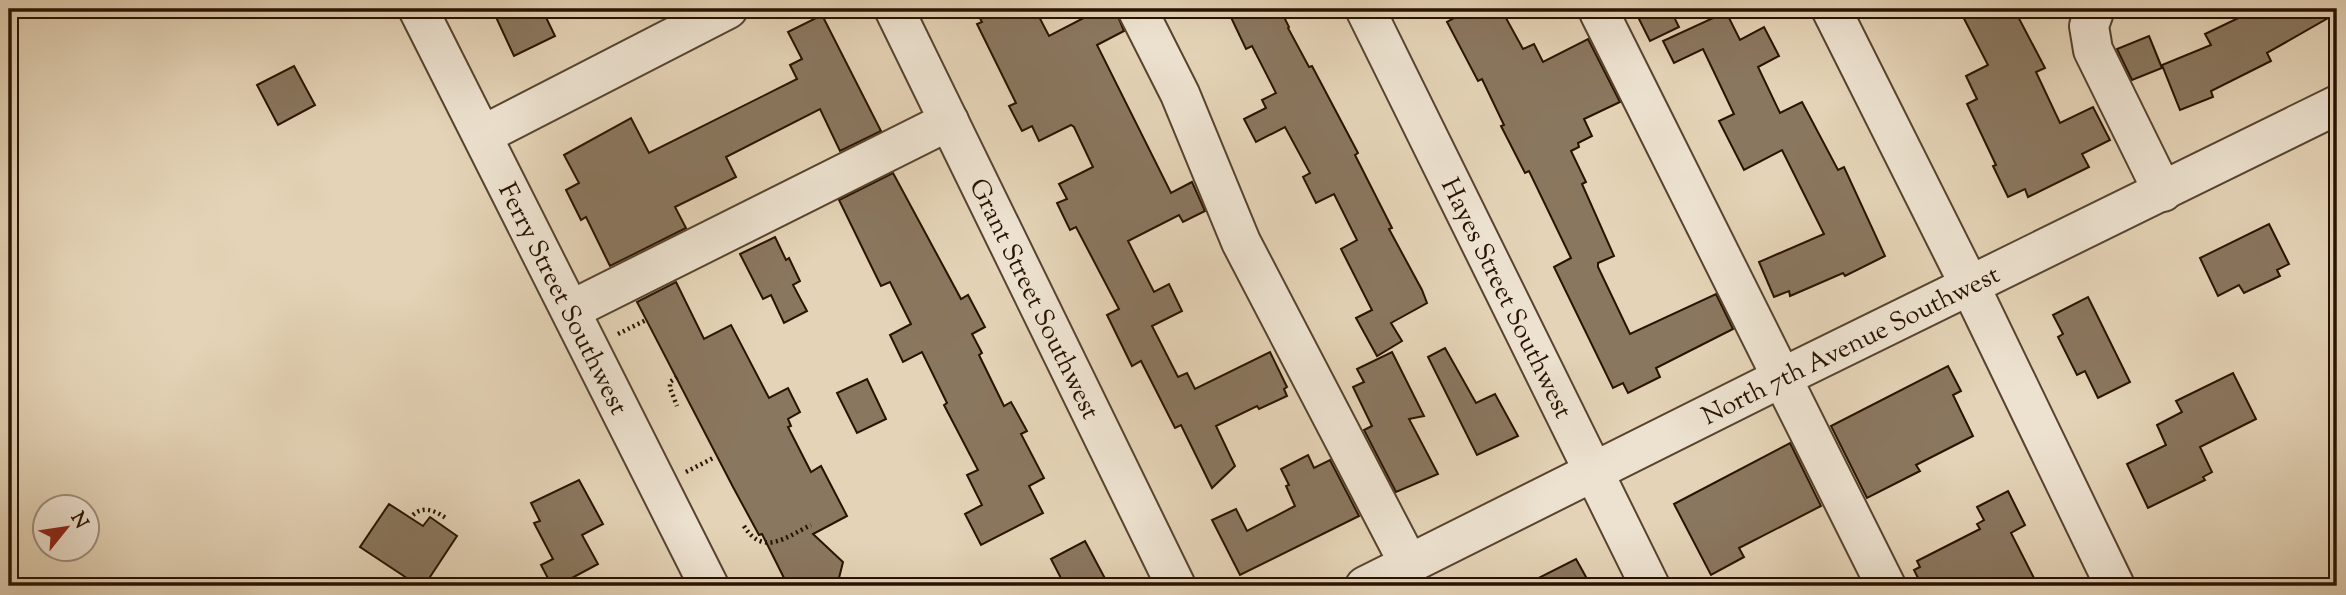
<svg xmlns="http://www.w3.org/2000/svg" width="2346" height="595" viewBox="0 0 2346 595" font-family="'Sorts Mill Goudy',serif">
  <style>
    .building { fill: #8a775f; stroke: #281300; stroke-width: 2 }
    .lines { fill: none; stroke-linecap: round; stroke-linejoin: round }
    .minor-casing { stroke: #57432e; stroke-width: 42 }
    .path { stroke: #281300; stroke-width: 4.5; stroke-dasharray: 2 3.5; stroke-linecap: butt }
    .minor { stroke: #ede2d0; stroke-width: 38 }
    .labels { text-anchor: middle; stroke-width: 6; stroke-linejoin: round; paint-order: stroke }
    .street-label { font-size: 26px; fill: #281300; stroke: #ede2d0 }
  </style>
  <rect width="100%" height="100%" fill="#e4d3b6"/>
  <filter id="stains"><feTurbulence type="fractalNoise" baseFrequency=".00286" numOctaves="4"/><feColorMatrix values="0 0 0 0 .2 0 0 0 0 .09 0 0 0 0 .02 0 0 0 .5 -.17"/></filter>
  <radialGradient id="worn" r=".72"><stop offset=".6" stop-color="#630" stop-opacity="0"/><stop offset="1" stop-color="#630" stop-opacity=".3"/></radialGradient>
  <!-- building -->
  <g class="building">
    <polygon points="508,9 542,9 555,36 514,56 495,15"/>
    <polygon points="975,9 1035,9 1049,36 1101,9 1115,9 1124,31 1097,45 1171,193 1192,182 1205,211 1183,222 1179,215 1128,241 1154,292 1169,284 1182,311 1152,326 1178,377 1187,373 1195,389 1270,352 1287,387 1284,389 1287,396 1259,409 1257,406 1216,426 1235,466 1212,488 1181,425 1175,428 1141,361 1132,366 1107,315 1119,309 1076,227 1070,230 1057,203 1067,199 1059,184 1093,167 1074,127 1071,125 1039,141 1032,126 1022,131 1009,106 1016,103 977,24 982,22"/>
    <polygon points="1227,9 1280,9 1289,27 1288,28 1309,67 1312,66 1358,153 1355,155 1392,228 1389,229 1422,290 1427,303 1391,323 1402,341 1377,356 1356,318 1372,310 1341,249 1357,240 1334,194 1316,203 1303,177 1310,173 1285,127 1256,142 1244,119 1266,108 1262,100 1276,93 1252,46 1246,49"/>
    <polygon points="1449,9 1501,9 1523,49 1534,44 1543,62 1588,39 1620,102 1584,119 1592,136 1578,143 1579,147 1571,151 1586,182 1582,184 1614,256 1598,263 1598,267 1630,334 1716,294 1733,329 1656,368 1660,377 1628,393 1623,383 1613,388 1554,267 1571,258 1529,171 1525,173 1501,126 1504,125 1482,79 1478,81 1447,22 1454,18"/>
    <polygon points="1634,9 1670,9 1679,27 1650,41"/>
    <polygon points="1959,9 2014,9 2045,68 2036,72 2060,123 2093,107 2110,140 2082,154 2089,167 2028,197 2025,189 2008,197 1993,166 1996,165 1967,104 1977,99 1966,76 1988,65"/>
    <polygon points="2257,9 2337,9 2337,13 2267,53 2271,61 2211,91 2213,97 2180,110 2162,65 2211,45 2205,34"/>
    <polygon points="1726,12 1740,40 1764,27 1779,56 1758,67 1780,113 1802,102 1838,170 1844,167 1885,256 1845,276 1843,273 1790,296 1789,291 1774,297 1759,262 1824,234 1782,150 1744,170 1719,121 1734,114 1703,49 1674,63 1663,41"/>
    <polygon points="822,15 881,131 840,151 820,109 726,157 736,177 675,207 686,228 610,266 586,217 581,220 566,190 579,183 564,155 631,118 649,153 797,79 790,65 802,59 788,32"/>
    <polygon points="2149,36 2162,68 2132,80 2117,49"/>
    <polygon points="294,66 315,105 278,125 257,85"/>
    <polygon points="893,173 961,299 968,295 985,327 972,334 982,353 979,355 1004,406 1011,402 1027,431 1021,434 1044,478 1029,486 1043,513 981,545 965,514 982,505 967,475 978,470 944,405 947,403 922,352 903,362 890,335 911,324 890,282 881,286 839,200"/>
    <polygon points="2269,224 2289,264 2277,270 2280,276 2244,293 2239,285 2218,296 2200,258"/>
    <polygon points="775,237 786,260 789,258 800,281 793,285 807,311 784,323 771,295 763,299 740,254"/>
    <polygon points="676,282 704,339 731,325 769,398 788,388 800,412 788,419 791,426 788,427 811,472 821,466 847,516 813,534 843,562 837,586 788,586 762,534 759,535 733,487 637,302"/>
    <polygon points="2088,297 2130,382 2098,398 2085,371 2077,375 2058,337 2063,334 2053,315"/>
    <polygon points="1445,348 1476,403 1495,394 1518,436 1477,455 1428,357"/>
    <polygon points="1392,352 1424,416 1409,419 1438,474 1396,492 1364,430 1372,426 1353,387 1364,382 1357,369"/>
    <polygon points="1948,366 1961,391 1953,395 1973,436 1916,465 1920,471 1867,498 1831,426"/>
    <polygon points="2233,373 2256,419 2200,447 2212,472 2203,477 2205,480 2148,508 2127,464 2166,445 2157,425 2182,412 2176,401"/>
    <polygon points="867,379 886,419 857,433 837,393"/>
    <polygon points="1790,443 1821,506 1739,548 1744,557 1711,575 1674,504"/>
    <polygon points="1308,455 1314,468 1330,460 1359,516 1240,575 1212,520 1236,509 1247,531 1295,506 1286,486 1289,485 1281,469"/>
    <polygon points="579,480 603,524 582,535 598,564 557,586 552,586 541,565 553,559 534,523 540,521 531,503"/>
    <polygon points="2008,491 2025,525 2011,533 2038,586 1922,586 1914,570 1920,567 1917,561 1980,529 1977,524 1984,520 1977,507"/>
    <polygon points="389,504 423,526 430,517 457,536 424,586 419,586 360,547"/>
    <polygon points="1085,541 1109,586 1065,586 1051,559"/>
    <polygon points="1576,559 1591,586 1523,586"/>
  </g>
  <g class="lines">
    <defs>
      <g id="minor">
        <path id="s1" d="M418,9L709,586"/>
        <path id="s2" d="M894,9L1176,586"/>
        <polyline points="1137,9 1180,94 1241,242 1409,564"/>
        <path id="s3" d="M1365,9L1650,586"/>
        <polyline points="1831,9 1970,286 2115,586"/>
        <polyline points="2095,9 2089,26 2093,50 2163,192"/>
        <polyline points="1599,12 1886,586"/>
        <polyline points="483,135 728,9"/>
        <polyline points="571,310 949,121"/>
        <path id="s4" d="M1365,586L1781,378L2337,105"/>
      </g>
    </defs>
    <!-- minor casing -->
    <use href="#minor" class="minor-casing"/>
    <!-- path -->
    <g class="path">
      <polyline points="618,334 646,320"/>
      <polyline points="677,377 670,382 670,388 677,406"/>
      <polyline points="686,472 715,457"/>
      <path d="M413,515C424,505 435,511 446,518"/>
      <path d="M744,526C763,557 786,537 811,525"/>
    </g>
    <!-- minor -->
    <use href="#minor" class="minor"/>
  </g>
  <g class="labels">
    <!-- street labels -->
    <g class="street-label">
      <text dy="9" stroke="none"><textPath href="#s1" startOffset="324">Ferry Street Southwest</textPath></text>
      <text dy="9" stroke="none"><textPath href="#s3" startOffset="322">Hayes Street Southwest</textPath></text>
      <text dy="9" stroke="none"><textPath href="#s2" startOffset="322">Grant Street Southwest</textPath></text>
      <text dy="9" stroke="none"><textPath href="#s4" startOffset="542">North 7th Avenue Southwest</textPath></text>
    </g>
  </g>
  <!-- margin -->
  <rect width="2346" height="595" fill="none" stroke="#e4d3b6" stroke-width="35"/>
  <rect x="10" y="10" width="2325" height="574" fill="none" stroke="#281300" stroke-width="3.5"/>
  <rect x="18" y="18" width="2311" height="560" fill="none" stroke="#281300" stroke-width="2"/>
  <!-- north arrow -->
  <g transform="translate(66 528) rotate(60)"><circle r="33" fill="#ede2d0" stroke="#9e8f7d" stroke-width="2"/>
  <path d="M0-5L12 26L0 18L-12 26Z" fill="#8f2418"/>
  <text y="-10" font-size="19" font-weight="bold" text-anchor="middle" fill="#281300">N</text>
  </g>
  <rect width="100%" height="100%" filter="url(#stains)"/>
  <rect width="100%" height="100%" fill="url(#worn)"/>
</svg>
